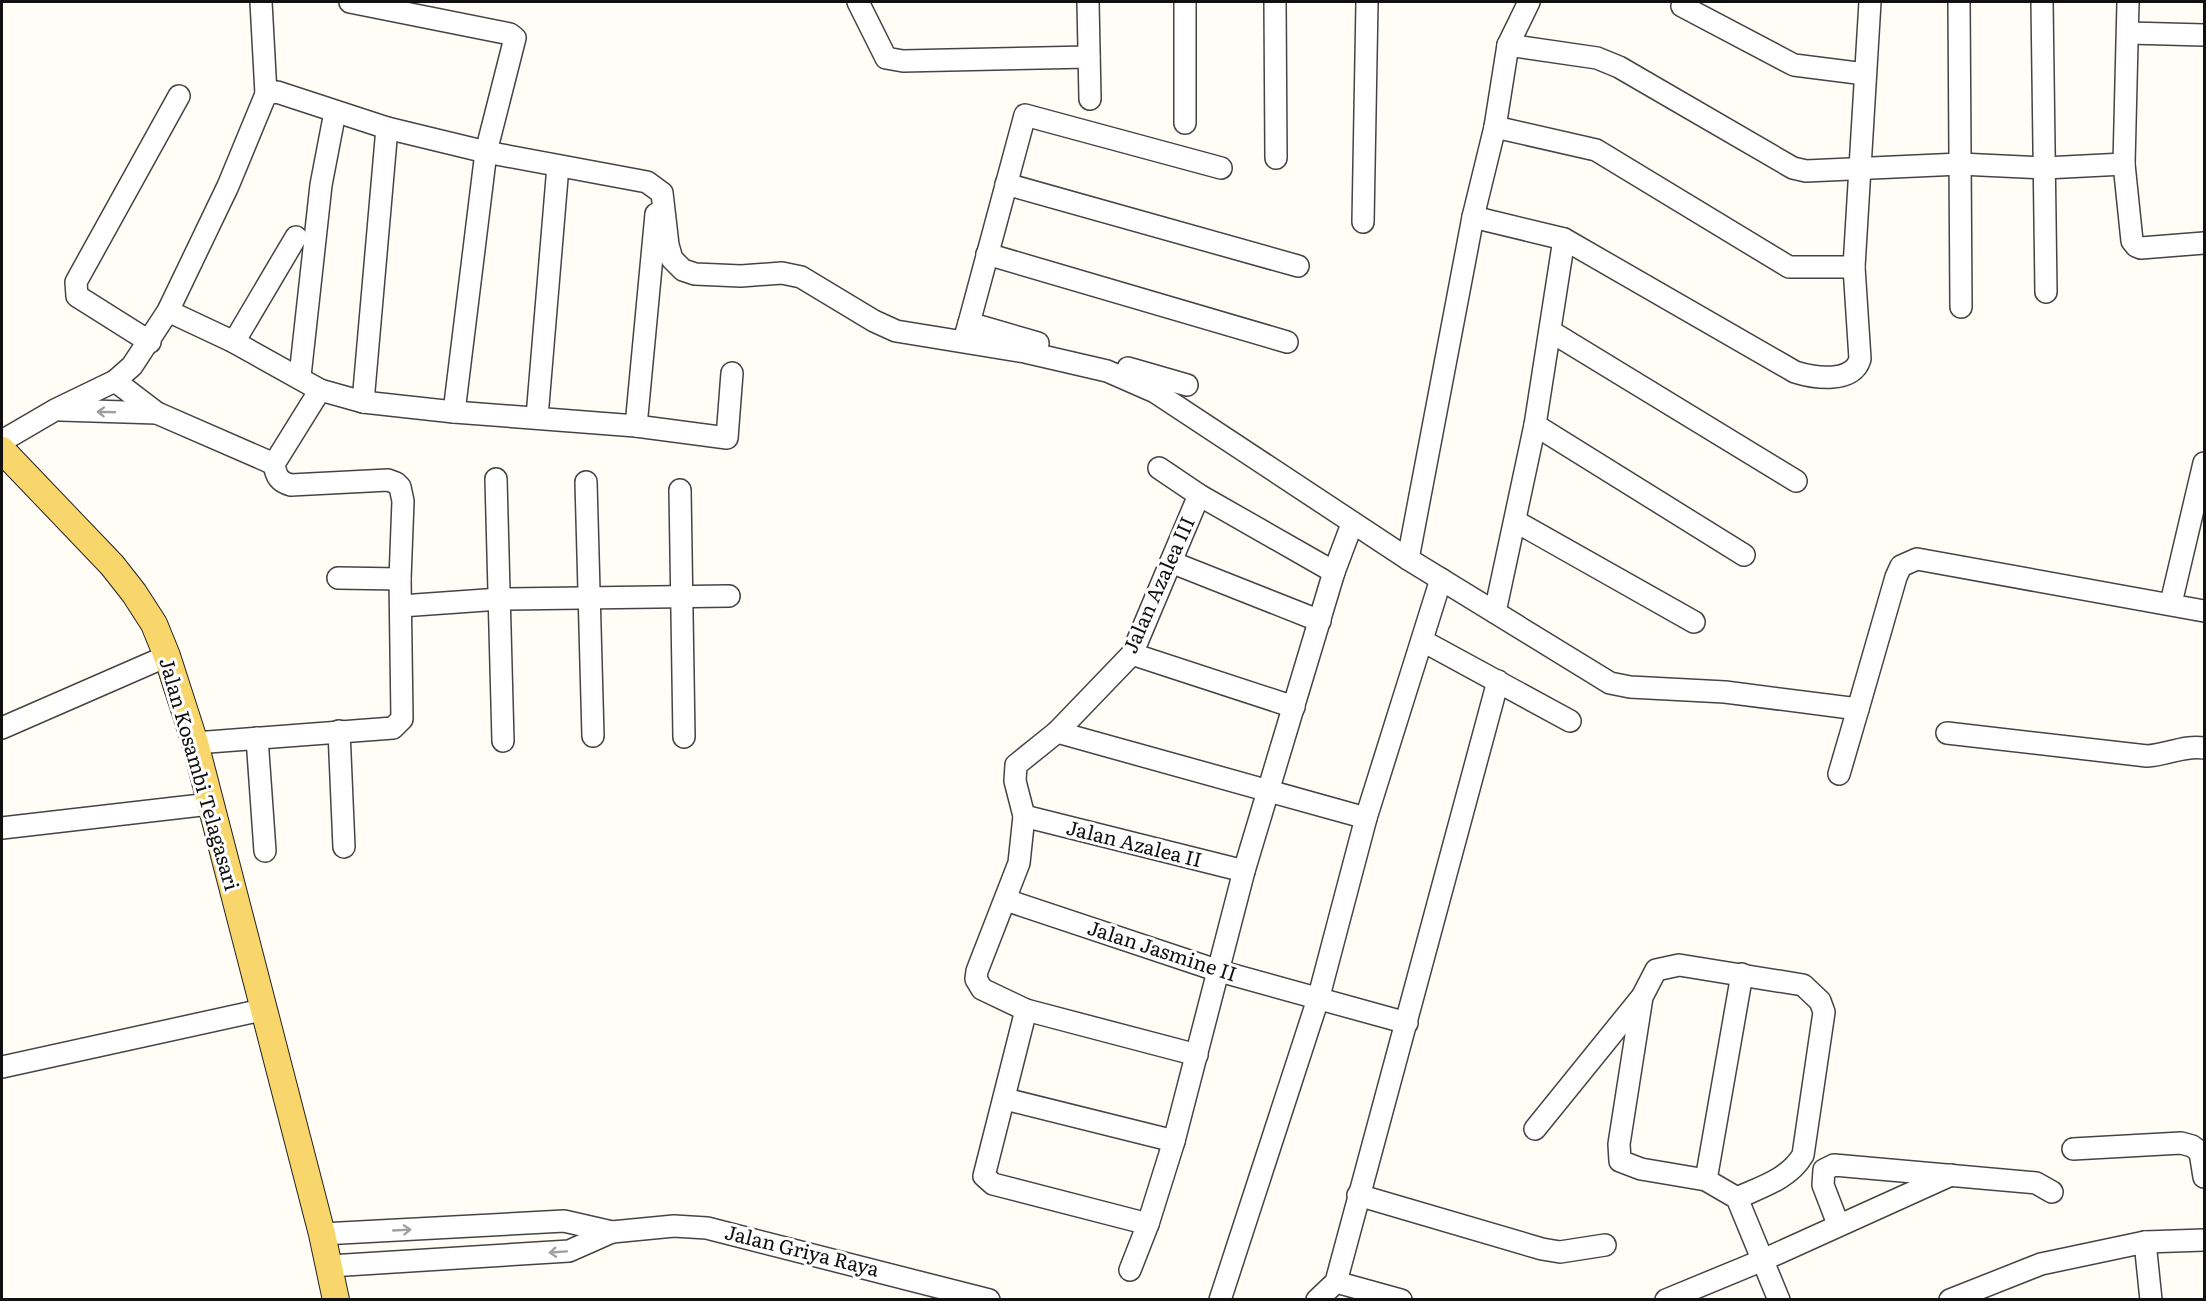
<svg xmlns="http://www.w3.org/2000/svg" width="2206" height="1301" viewBox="0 0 2206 1301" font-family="Literata,serif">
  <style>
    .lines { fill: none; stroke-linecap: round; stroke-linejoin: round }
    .minor-casing { stroke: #444; stroke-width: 24 }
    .major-casing { stroke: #222; stroke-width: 28 }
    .minor { stroke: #fff; stroke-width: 21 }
    .major { stroke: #f9d66b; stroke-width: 26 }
    .oneway { stroke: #a0a0a0 }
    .labels { text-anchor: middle; stroke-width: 6; stroke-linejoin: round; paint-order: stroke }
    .street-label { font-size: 20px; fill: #111; stroke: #fff }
  </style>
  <rect width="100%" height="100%" fill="#fffdf5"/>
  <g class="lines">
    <defs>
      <g id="minor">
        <polyline points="261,2 266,94"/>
        <polyline points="350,2 510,34 515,38 486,152 454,412"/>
        <polyline points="858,2 886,58 903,61 1089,57"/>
        <polyline points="1088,2 1090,99"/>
        <polyline points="1275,2 1276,158"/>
        <polyline points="1959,2 1961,307"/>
        <polyline points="2042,2 2046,292"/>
        <polyline points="2128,2 2124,164 2132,241 2136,246 2141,248 2204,243"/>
        <polyline points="1682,6 1794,65 1865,74"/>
        <polyline points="2129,33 2204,35"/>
        <polyline points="1508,45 1597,58 1619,67 1793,168 1806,171 1960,164 2045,168 2124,164"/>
        <polyline points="1185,123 1185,2"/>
        <polyline points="1495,127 1596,150 1789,267 1854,267"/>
        <polyline points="1006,184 1298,266"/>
        <path d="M1473,217L1564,239L1795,372C1814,378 1853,384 1860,359L1854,267L1870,2"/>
        <polyline points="1363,222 1367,2"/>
        <polyline points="987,254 1287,342"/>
        <polyline points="168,311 234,342 320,390 363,402 454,412 636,426 727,438 732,373"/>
        <polyline points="969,323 1025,115 1221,168"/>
        <polyline points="1550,331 1796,481"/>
        <polyline points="965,337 969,323 1038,343"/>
        <polyline points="150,342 77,296 76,282 179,96"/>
        <polyline points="234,342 296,237"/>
        <polyline points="1128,368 1187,385"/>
        <polyline points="300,376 321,185 335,112"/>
        <polyline points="115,381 157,413 274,464"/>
        <polyline points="363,402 387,128"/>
        <polyline points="61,410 157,413"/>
        <polyline points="537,417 558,166"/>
        <polyline points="1535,425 1744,555"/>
        <polyline points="636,426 656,214"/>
        <polyline points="2,441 55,410 115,381 132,366 168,311 228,186 266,94 277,92 387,128 486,152 647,182 662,193 668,245 672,259 683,270 695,274 741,276 782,273 801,277 874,321 896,331 1025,352 1107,371 1155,392 1408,559 1610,683 1630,687 1725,692 1858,709 1896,577 1901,566 1917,559 2204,611"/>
        <polyline points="1159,468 1199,495 1334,572"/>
        <polyline points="496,479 503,741"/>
        <polyline points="586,482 593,736"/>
        <polyline points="680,490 684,737"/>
        <polyline points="1515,521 1694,622"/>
        <polyline points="1408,559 1473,217 1495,127 1508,45 1529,2"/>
        <polyline points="1171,562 1320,621"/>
        <polyline points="338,578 400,579"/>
        <polyline points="2171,603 2204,463"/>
        <polyline points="401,606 500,599 729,596"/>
        <polyline points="1495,612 1535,425 1564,239"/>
        <polyline points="1423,641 1570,721"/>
        <polyline points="1132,654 1294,707"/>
        <polyline points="2,728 167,656"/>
        <polyline points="339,731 344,847"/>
        <polyline points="1057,732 1366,818"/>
        <path d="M1947,733L2147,756C2167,755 2184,745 2204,748"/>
        <polyline points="257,738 265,851"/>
        <path d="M195,743L393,728L402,719L400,579L403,501L400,487L396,483L388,480L291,485C279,482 276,476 274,464L320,390"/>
        <polyline points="1839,774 1858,709"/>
        <polyline points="1024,816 1244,871"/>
        <polyline points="2,828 210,804"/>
        <polyline points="1006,900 1219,971 1407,1023"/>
        <polyline points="1026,1010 984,1176 993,1184 1148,1224"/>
        <polyline points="1197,1055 1026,1010 982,989 976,979 977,971 1019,863 1024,816 1015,781 1016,765 1057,732 1132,654 1199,495"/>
        <polyline points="2,1067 262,1010"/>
        <polyline points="1005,1099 1174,1141"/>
        <polyline points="1535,1129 1641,998"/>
        <polyline points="2073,1149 2181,1143 2192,1146 2200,1152 2204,1177"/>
        <polyline points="1706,1180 1742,974"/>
        <polyline points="1358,1195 1542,1249 1560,1252 1605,1245"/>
        <path d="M1737,1198C1761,1187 1789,1179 1803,1155L1824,1012L1820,1001L1803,985L1679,965L1656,970L1642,997L1619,1144L1620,1161L1641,1169L1706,1180L1737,1198L1779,1300"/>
        <polyline points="1838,1224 1823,1185 1824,1170 1834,1165 2036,1183 2052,1192"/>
        <polyline points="322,1234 564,1221 612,1232"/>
        <polyline points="2145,1242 2151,1300"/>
        <polyline points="330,1266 569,1251 612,1232 674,1226 707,1228 989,1300"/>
        <polyline points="1130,1270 1148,1224 1174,1141 1244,871 1334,572 1352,524"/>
        <polyline points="1336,1282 1401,1300"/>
        <polyline points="1220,1300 1319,996 1366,818 1441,579"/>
        <polyline points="1317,1300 1336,1282 1498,681"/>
        <polyline points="1666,1300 1763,1260 1951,1175"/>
        <polyline points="1950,1300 2041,1264 2145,1242 2204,1240"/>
      </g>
      <polyline id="major" points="2,450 112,565 134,593 154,624 167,656 195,743 322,1234 336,1300"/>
    </defs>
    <!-- minor casing -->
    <use href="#minor" class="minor-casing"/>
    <!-- major casing -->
    <use href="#major" class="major-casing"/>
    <!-- minor -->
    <use href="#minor" class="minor"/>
    <!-- major -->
    <use href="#major" class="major"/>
  </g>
  <!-- one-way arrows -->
  <defs><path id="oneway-shaft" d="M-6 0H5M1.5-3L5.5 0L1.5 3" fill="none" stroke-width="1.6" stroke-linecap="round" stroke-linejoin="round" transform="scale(1.5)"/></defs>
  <g class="oneway">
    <use href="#oneway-shaft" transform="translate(106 412) rotate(-178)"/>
    <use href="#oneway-shaft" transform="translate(402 1230) rotate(-3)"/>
    <use href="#oneway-shaft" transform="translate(558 1252) rotate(176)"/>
  </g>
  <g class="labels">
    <!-- street labels -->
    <g class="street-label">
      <text transform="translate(1159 585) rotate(-66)" y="7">Jalan Azalea III</text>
      <text transform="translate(199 774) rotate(74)" y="7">Jalan Kosambi Telagasari</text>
      <text transform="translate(1134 844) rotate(14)" y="7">Jalan Azalea II</text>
      <text transform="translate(1162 951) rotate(18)" y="7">Jalan Jasmine II</text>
      <text transform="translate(802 1251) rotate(14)" y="7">Jalan Griya Raya</text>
    </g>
  </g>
  <!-- border -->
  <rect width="2206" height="1301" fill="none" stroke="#111111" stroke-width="6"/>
</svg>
